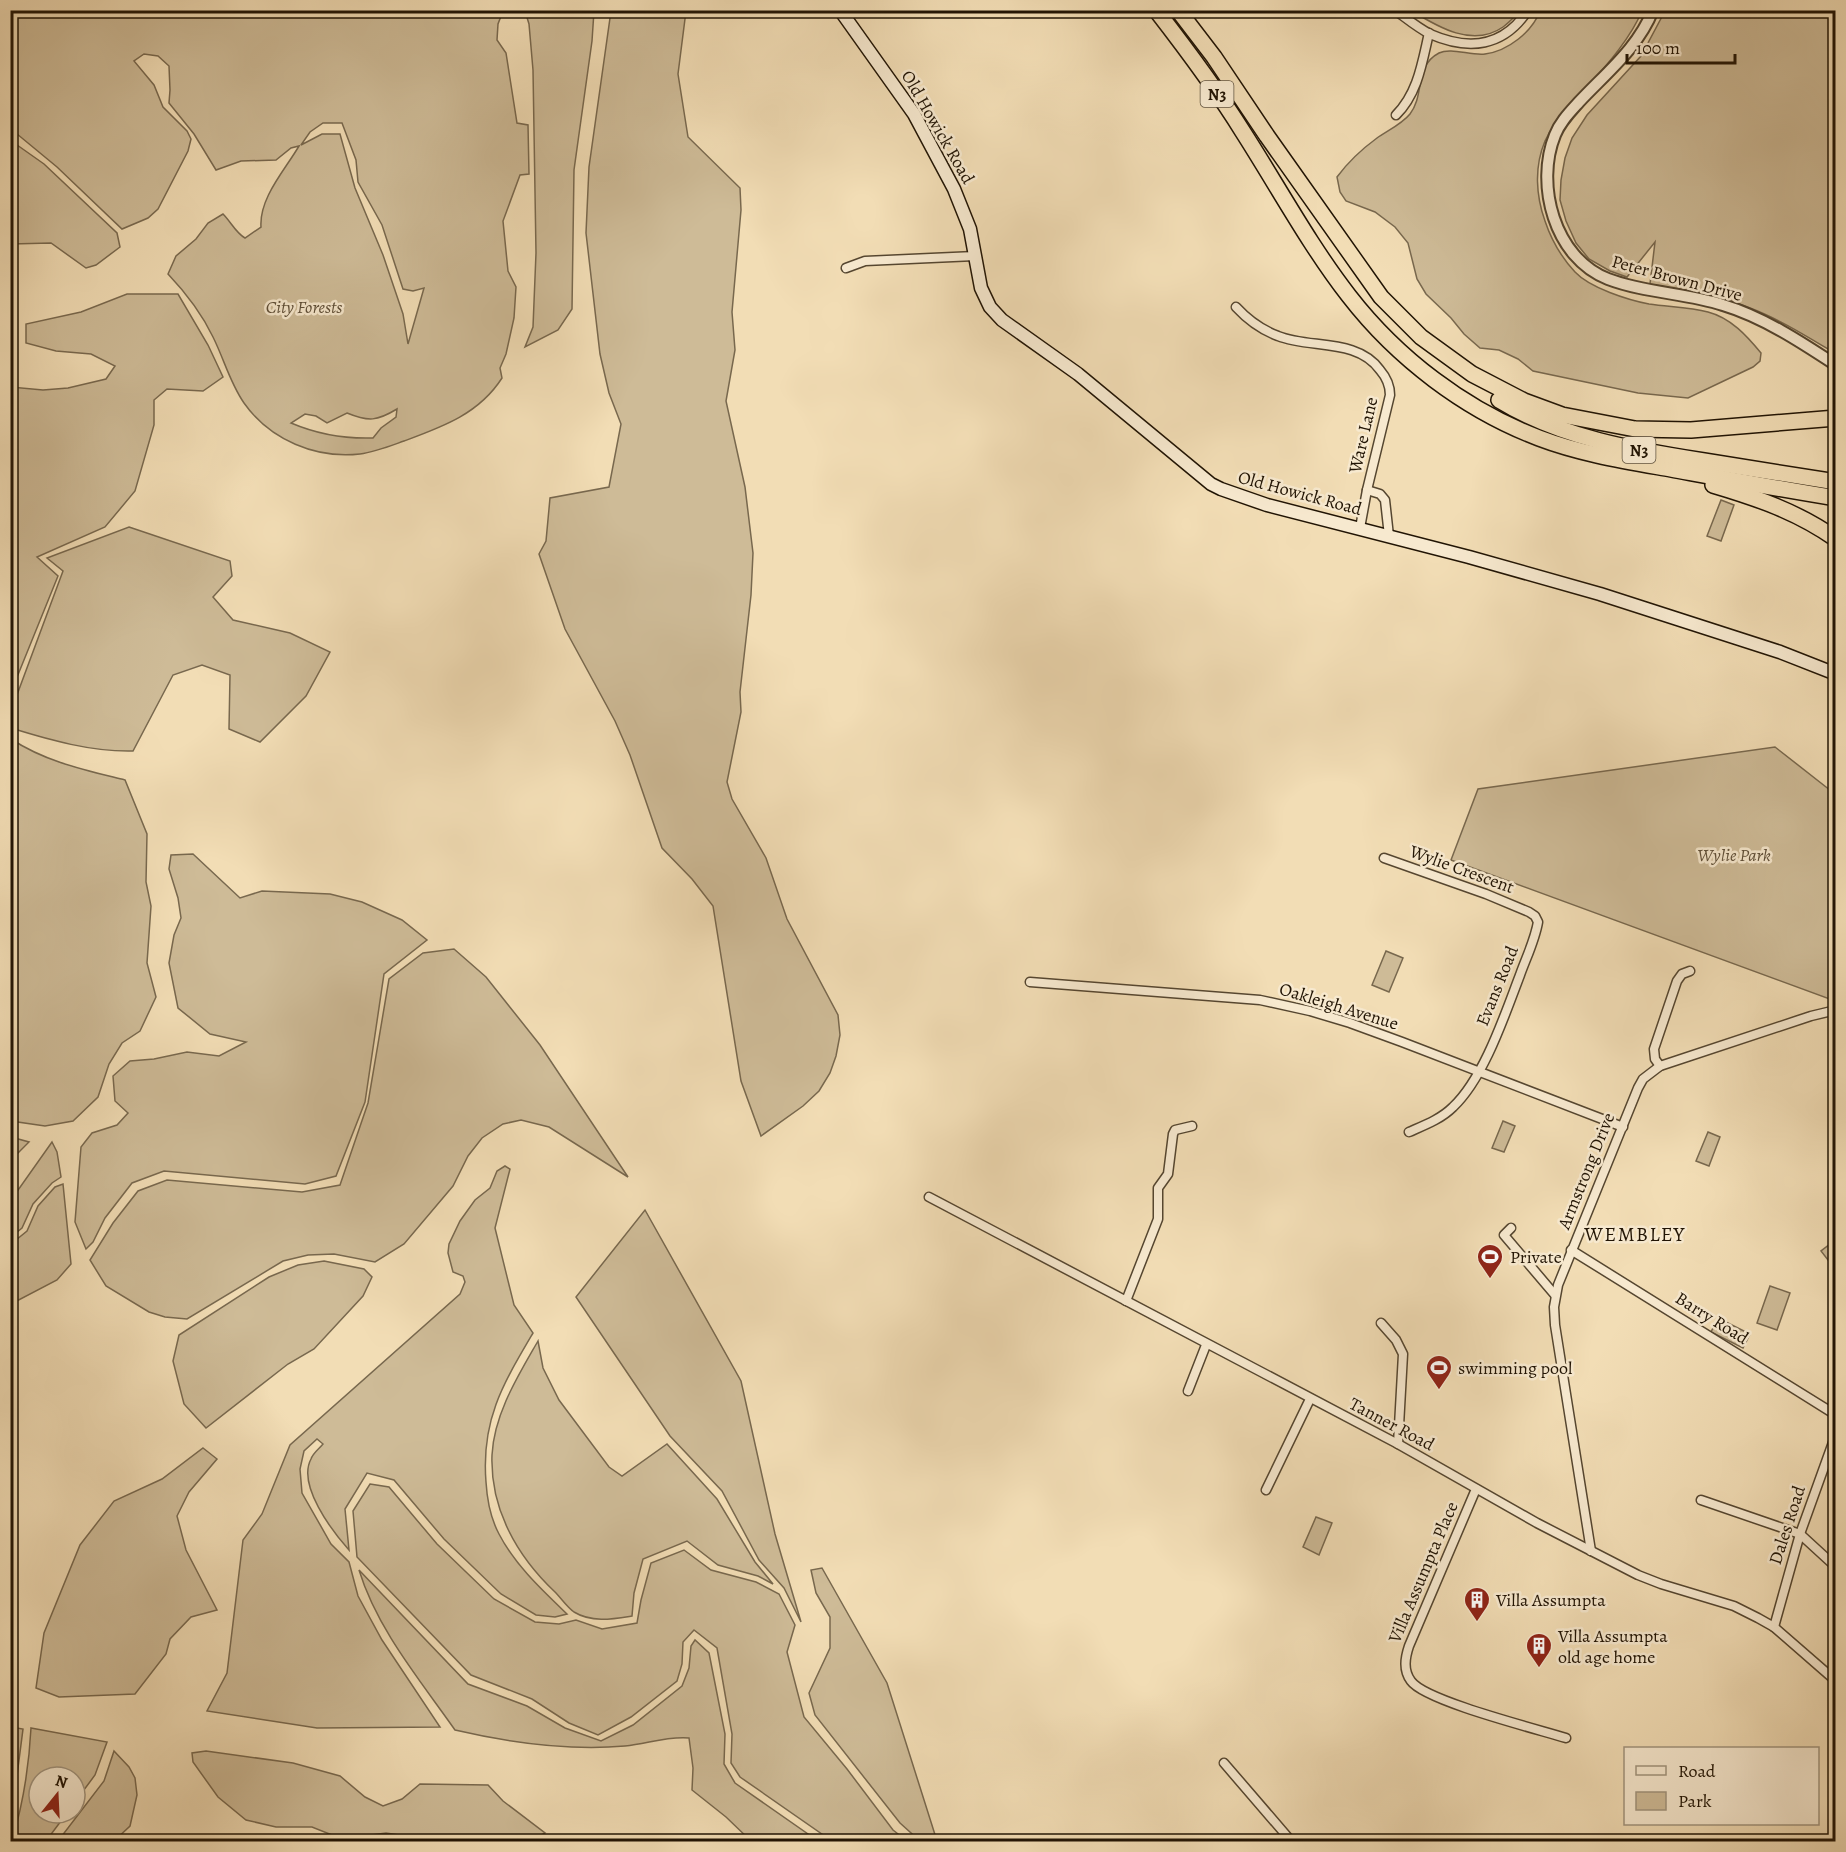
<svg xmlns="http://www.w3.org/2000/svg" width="1846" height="1852" viewBox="0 0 1846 1852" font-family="Alegreya,serif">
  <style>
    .green { fill: #cebb97; stroke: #78684e; stroke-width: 1.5; fill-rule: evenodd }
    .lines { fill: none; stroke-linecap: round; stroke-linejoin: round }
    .minor-casing { stroke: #554630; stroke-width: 11 }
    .tertiary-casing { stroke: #554630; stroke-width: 14 }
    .secondary-casing { stroke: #211404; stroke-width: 15 }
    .motorway-casing { stroke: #211404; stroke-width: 18 }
    .minor { stroke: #f7e9cf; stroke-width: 8 }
    .tertiary { stroke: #f7e9cf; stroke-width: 10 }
    .secondary { stroke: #f7e9cf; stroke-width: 12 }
    .motorway { stroke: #f2ddb5; stroke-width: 15 }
    .labels { text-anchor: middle; stroke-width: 5; stroke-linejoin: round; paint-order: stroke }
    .shield { fill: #f7e9cf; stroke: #615441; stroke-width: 1.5 }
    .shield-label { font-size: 16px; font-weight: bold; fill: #211404 }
    .street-label { font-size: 18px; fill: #211404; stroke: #f7e9cf }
    .park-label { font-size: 18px; font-style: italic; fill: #5e4e37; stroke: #f7e9cf }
    .poi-label { font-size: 18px; fill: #211404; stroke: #f7e9cf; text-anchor: start }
    .neighbourhood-label { font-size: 20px; letter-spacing: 1.5px; fill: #211404; stroke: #f7e9cf }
  </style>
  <rect width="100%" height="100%" fill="#f2ddb5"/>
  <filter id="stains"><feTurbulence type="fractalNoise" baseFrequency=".00333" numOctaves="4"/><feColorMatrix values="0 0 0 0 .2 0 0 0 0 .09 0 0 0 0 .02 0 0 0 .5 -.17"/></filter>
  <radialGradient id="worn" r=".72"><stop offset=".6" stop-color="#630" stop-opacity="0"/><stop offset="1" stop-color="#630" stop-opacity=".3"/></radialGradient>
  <!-- green -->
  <g class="green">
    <path d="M10,11H503L498,24L497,40L506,53L517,123L528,125L529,174L520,175L503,221L508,271L516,287L514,318L506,354L500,368L502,378C479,414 442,427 404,441C390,446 375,452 360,454C316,459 270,440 244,403C230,383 224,359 213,337C202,314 186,293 168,274L176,256L196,239L208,223L223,214C231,222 236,233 245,238L261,227C259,198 285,170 299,146L291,148L276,160L241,161L216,170L194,134L169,103L170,90L169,66L158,56L144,54L134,61L154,85L163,107L187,131L191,139L188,151L158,209L148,218L122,229L57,167L11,129ZM323,123H342L356,160L358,182L382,225L403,289L413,291L424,288L408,344L403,314L383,255L355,188L340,134H322L301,145L310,132ZM397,409L396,417L381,428L373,438C344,439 317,434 291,423L305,414L316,416L327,423L347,413C369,422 377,421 397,409Z"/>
    <polygon points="525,11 594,11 592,41 574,170 572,309 558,330 525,347 533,327 536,253 533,70 529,24"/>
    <polygon points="611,11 686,11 678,74 688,137 740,188 741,210 732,312 735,350 726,401 745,487 753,553 751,595 740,692 741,712 727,782 732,799 766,858 787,919 838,1015 840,1035 836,1056 830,1073 819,1091 803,1106 761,1136 741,1081 713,906 692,879 662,848 630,755 615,721 565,629 539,554 546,541 550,498 609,487 621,424 609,393 600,354 586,233 589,167"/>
    <path d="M1412,11H1520C1515,16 1510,22 1503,27C1473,48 1438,27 1412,11Z"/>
    <path d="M1540,11H1642C1627,46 1596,76 1572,105C1562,116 1551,127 1545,141C1534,167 1536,196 1545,221C1551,239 1562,258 1575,272C1590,288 1628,300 1649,304C1669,307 1689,307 1708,312C1731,318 1747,336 1761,353L1760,361L1753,367L1688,398L1638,393L1533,371L1518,359L1499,350L1480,348L1464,334L1451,318L1426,294L1417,279L1408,243L1395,227L1375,212L1346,201L1340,192L1337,177C1348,162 1362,149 1377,138C1387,131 1402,124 1410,114C1425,95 1414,66 1439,53C1451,47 1471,56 1485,54C1508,51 1532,32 1540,11Z"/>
    <path d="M1665,11H1835L1836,350L1833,352C1806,336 1779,319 1750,308C1719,295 1684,291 1650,284L1655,242L1627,277L1610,271L1589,259L1576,243L1566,221L1560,200L1561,180L1565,158L1572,138L1587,115L1641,56Z"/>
    <polygon points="10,140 44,164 117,233 120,247 96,265 86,268 51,243 11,244"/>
    <polygon points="127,294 178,294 208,345 223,377 203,391 167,389 154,400 154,425 135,491 105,527 37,557 58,576 11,692 11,387 43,390 68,388 106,379 115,366 91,354 56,351 26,343 26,324 81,312"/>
    <polygon points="1721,500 1734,505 1721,541 1707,536"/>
    <path d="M129,527L230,561L232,576L213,597L233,620L290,633L330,652L306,696L260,742L229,729L230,675L202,665L173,675L133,751C91,752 50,740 11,728V711L63,571L47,558Z"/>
    <path d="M11,739C46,762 85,770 125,780L147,834L146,882L151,906L147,963L156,997L140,1031L122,1043L109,1064L98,1097L73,1121L45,1126L11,1121Z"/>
    <polygon points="1775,747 1835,794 1835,1001 1451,860 1478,789"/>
    <polygon points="193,854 240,898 262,891 330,894 362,902 402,920 427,940 384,974 365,1102 336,1176 305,1184 164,1171 132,1183 105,1218 93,1242 86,1249 75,1222 81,1147 92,1133 117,1125 128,1113 115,1101 113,1076 130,1061 154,1059 187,1052 219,1056 246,1042 210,1034 178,1008 169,963 174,935 181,918 178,898 169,869 171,855"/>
    <polygon points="454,949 486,977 540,1045 628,1177 549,1127 521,1120 503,1124 482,1138 468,1156 453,1186 404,1244 375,1262 334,1254 308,1255 283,1261 187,1319 165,1317 149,1312 106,1286 90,1260 113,1223 138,1191 167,1180 302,1192 340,1185 368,1103 389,979 423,953"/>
    <polygon points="1386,951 1403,958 1389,992 1372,985"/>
    <polygon points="1503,1121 1515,1126 1504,1152 1492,1148"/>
    <polygon points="1708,1132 1720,1137 1709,1166 1696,1161"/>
    <polygon points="11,1137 29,1142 11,1160 10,1137"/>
    <polygon points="52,1142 57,1152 61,1177 52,1183 33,1204 22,1228 11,1237 11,1200"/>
    <path d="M505,1166L510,1169L495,1228L514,1305L533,1333C503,1384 481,1420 486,1482C487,1499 491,1519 499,1534C515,1565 542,1590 567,1614L555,1617L536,1615L501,1594L444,1539L394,1480L367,1473L345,1509L349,1550C332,1531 297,1485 311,1459C313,1453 319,1449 323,1444L317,1439L304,1451L300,1469L302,1493L331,1544L349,1562L358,1596L382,1640L440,1727L317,1728L207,1711L227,1673L243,1540L262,1514L290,1445L460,1294L465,1282L463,1276L453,1272L448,1253L449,1244L460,1221L475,1200L490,1188L497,1171Z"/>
    <polygon points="63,1184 71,1264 57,1280 11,1304 11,1244 27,1231 38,1206 55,1187"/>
    <polygon points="645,1210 741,1381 775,1534 801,1622 784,1588 759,1560 722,1491 670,1436 576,1297"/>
    <polygon points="1834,1241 1835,1242 1835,1269 1821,1251"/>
    <polygon points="324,1261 364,1269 372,1277 363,1296 314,1349 288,1364 206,1428 184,1404 173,1361 179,1335 269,1277 298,1265"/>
    <polygon points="1770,1286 1790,1293 1777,1330 1757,1323"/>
    <polygon points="1718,1318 1750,1334 1743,1348 1711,1332"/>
    <path d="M538,1341L543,1368L559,1400L609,1467L622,1476L667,1444L717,1499L755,1562L773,1584L758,1576L718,1565L687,1541L643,1559L634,1593L632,1616C613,1619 592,1623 574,1612C567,1607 561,1598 555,1592C517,1556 490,1509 492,1455C494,1414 518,1376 538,1341Z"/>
    <polygon points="203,1448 217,1459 189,1492 177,1516 186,1550 217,1610 191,1617 170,1639 166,1654 135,1694 59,1697 36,1688 44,1633 80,1545 114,1501 162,1479"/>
    <polygon points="370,1484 389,1487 437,1544 494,1599 535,1622 559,1624 576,1620 602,1629 637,1623 641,1600 651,1563 684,1550 711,1570 756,1582 779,1594 795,1625 787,1652 804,1717 847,1769 893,1830 907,1841 832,1841 740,1777 731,1763 732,1734 717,1648 694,1630 683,1642 682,1664 677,1681 631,1717 598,1735 569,1723 532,1699 471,1675 357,1557 353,1511"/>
    <polygon points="1316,1517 1332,1523 1319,1555 1303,1547"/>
    <polygon points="822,1568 887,1683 937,1841 920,1841 900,1823 815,1715 809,1693 830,1648 830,1617 816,1593 811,1570"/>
    <path d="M359,1570L468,1684L527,1706L565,1728L601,1741L633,1725L682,1686L689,1668L691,1646L695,1640L709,1653L725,1734L724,1764L735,1783L818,1841H751L726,1817L692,1790L693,1768L689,1738C666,1736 647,1744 625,1746C567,1751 511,1743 455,1730C420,1680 377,1629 359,1570Z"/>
    <polygon points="11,1727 23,1729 11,1822 10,1727"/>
    <path d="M31,1728L107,1742L95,1775L75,1802V1777H39V1813H67L46,1841H12C23,1804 29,1767 31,1728Z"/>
    <polygon points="114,1751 129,1767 135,1778 137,1795 130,1826 114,1841 58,1841 104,1781"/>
    <polygon points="206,1751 293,1763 340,1776 365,1797 383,1806 402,1799 420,1784 488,1785 503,1801 545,1833 529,1842 438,1841 386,1833 342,1839 312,1827 276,1827 246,1820 218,1797 193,1762 192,1753"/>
  </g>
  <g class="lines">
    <defs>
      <g id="minor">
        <path d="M1395,10C1406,18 1418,28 1430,34C1469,51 1504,47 1528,10"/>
        <path d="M1396,115C1418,93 1422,63 1429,33"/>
        <polyline points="846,268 865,261 975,256"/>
        <path d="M1236,307C1248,320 1262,330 1278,336C1310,349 1357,338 1380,370C1386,377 1390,385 1390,395L1367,490L1360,528"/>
        <polyline points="1367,490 1380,494 1385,500 1389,536"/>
        <path d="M1384,858L1486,894L1529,912L1535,916L1538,922C1535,940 1526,958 1520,975C1505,1014 1484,1078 1453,1107C1441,1119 1425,1125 1409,1132"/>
        <polyline points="1030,982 1260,1000 1310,1011 1350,1023 1402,1042 1623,1127"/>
        <polyline points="1660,1066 1655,1059 1654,1049 1677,981 1682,974 1690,971"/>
        <polyline points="929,1197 1398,1444 1537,1523 1638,1575 1661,1584 1734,1606 1758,1618 1774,1627 1836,1681"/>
        <polyline points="1511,1228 1504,1235 1555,1295"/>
        <polyline points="1571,1250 1836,1415"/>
        <polyline points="1126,1301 1158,1219 1158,1188 1168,1174 1173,1134 1175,1130 1192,1126"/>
        <polyline points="1381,1323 1396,1340 1403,1354 1398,1444"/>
        <polyline points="1188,1391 1206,1345"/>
        <path d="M1476,1489L1409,1646C1405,1658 1403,1670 1411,1681C1425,1701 1537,1729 1566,1738"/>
        <polyline points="1266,1490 1310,1399"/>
        <polyline points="1701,1500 1800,1534 1836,1567"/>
        <polyline points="1591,1551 1555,1325 1554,1307 1558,1285 1638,1088 1643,1079 1660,1066 1811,1016 1836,1010"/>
        <polyline points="1774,1627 1800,1534 1836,1434"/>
        <polyline points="1224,1763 1292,1842"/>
      </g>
      <path id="tertiary" d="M1653,10C1638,48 1606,73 1579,102C1570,112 1560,122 1555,135C1535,184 1554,258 1608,279C1645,293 1686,293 1723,305C1763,317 1801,342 1836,365"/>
      <polyline id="secondary" points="840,10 914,114 954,189 970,229 981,288 990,307 1002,320 1078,374 1211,484 1221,489 1267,505 1469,557 1600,594 1780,652 1836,674"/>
      <g id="motorway">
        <path d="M1156,10C1187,50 1217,90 1243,132C1277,185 1310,246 1349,296C1397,358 1465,410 1539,438C1581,454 1626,461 1671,469C1726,479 1780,489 1836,498"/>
        <polyline points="1178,10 1214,57 1267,136 1381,297 1421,337 1472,374 1524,401 1562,415 1635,429 1691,430 1836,418"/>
        <path d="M1499,400C1561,438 1634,450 1704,461C1748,468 1792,475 1836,482"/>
        <path d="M1713,485C1757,498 1798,512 1836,539"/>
      </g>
    </defs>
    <!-- minor casing -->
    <use href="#minor" class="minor-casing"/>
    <!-- tertiary casing -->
    <use href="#tertiary" class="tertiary-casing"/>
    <!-- secondary casing -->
    <use href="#secondary" class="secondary-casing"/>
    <!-- motorway casing -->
    <use href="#motorway" class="motorway-casing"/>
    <!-- minor -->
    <use href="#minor" class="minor"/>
    <!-- tertiary -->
    <use href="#tertiary" class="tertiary"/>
    <!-- secondary -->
    <use href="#secondary" class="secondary"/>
    <!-- motorway -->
    <use href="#motorway" class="motorway"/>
  </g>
  <!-- icons -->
  <defs>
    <symbol id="stadium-pin" viewBox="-11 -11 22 30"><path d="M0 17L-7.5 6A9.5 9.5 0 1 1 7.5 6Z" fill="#8f2418" stroke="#f7e9cf"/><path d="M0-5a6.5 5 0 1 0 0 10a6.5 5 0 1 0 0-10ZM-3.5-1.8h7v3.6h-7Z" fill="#fff"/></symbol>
    <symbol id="building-pin" viewBox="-11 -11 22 30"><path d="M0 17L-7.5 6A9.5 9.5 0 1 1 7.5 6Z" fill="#8f2418" stroke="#f7e9cf"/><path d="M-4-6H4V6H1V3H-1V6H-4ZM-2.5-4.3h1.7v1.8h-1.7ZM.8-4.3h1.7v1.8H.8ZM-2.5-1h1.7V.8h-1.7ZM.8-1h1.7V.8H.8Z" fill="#fff"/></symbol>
  </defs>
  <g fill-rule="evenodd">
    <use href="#stadium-pin" x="1475" y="1242" width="30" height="40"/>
    <use href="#stadium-pin" x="1424" y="1353" width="30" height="40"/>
    <use href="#building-pin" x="1462" y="1585" width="30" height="40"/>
    <use href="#building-pin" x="1524" y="1631" width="30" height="40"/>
  </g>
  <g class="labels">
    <!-- shield labels -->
    <g class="shield">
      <rect x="1200.5" y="81" width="33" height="26" rx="4.5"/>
      <rect x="1622.5" y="437" width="33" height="26" rx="4.5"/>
    </g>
    <g class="shield-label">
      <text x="1217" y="100">N3</text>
      <text x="1639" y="456">N3</text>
    </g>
    <!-- street labels -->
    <g class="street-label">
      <text transform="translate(938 127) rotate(60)" y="6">Old Howick Road</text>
      <text transform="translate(1677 278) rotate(15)" y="6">Peter Brown Drive</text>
      <text transform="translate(1363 435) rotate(-77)" y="6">Ware Lane</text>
      <text transform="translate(1300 493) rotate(15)" y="6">Old Howick Road</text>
      <text transform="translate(1462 869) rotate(20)" y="6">Wylie Crescent</text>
      <text transform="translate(1497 986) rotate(-68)" y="6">Evans Road</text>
      <text transform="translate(1339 1006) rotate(17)" y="6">Oakleigh Avenue</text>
      <text transform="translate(1586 1171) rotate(-68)" y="6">Armstrong Drive</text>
      <text transform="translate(1712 1318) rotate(32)" y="6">Barry Road</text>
      <text transform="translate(1392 1424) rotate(28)" y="6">Tanner Road</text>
      <text transform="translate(1787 1525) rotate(-72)" y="6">Dales Road</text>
      <text transform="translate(1423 1572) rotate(-67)" y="6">Villa Assumpta Place</text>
    </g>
    <!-- park labels -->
    <g class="park-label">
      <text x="304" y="313">City Forests</text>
      <text x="1734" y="861">Wylie Park</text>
    </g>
    <!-- poi labels -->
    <g class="poi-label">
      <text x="1510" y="1263">Private</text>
      <text x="1458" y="1374">swimming pool</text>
      <text x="1496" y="1606">Villa Assumpta</text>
      <text x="1558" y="1642">Villa Assumpta<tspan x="1558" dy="21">old age home</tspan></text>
    </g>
    <!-- neighbourhood labels -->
    <g class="neighbourhood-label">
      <text x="1635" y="1241">WEMBLEY</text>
    </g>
  </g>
  <!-- margin -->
  <rect width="1846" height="1852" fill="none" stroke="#f2ddb5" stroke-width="36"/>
  <rect x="12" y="12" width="1822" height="1828" fill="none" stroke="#211404" stroke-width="3"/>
  <rect x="18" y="18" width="1810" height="1816" fill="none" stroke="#211404" stroke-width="1.5"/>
  <!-- legend -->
  <rect x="1624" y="1747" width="195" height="78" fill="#f7e9cf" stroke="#a1947e" stroke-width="1.5"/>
  <rect x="1636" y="1766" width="30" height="9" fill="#f7e9cf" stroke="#a1947e" stroke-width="1.5"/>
  <text x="1678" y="1777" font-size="18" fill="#211404">Road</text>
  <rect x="1636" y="1792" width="30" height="18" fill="#cebb97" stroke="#a1947e" stroke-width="1.5"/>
  <text x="1678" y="1807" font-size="18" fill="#211404">Park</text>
  <!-- north arrow -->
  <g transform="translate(57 1795) rotate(18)"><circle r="28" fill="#f7e9cf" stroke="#a1947e" stroke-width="1.5"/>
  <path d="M0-4.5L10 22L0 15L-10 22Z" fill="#8f2418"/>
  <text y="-9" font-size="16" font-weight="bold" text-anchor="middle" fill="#211404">N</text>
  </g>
  <!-- scale -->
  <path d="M1627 54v9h108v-9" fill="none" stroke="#211404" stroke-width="3"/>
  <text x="1636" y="54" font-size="18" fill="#211404" stroke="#f7e9cf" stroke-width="4.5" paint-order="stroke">100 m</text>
  <rect width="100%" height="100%" filter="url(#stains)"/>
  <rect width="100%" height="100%" fill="url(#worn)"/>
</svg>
